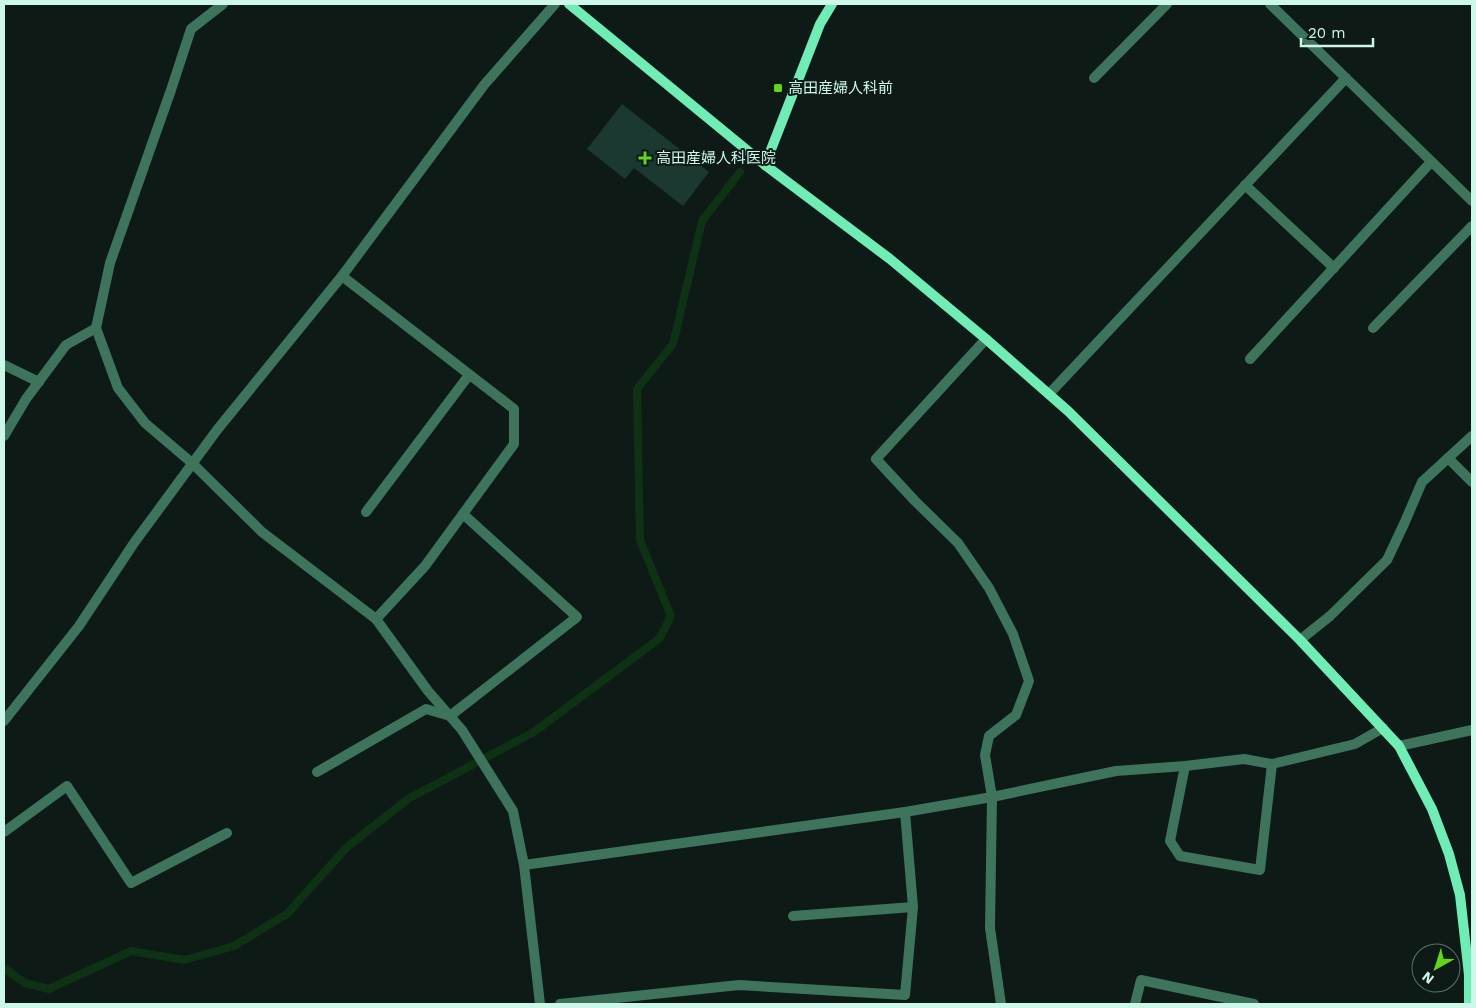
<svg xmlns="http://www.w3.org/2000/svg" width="1476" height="1008" viewBox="0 0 1476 1008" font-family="'Work Sans','Noto Sans JP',sans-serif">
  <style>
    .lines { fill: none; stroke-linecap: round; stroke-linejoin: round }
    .stream { stroke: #0e3214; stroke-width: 8 }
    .building { fill: #1c3931 }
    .street { stroke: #3e735c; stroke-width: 10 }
    .secondary { stroke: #70ecb5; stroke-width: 10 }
    .poi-dot { fill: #61d51d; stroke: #0d1a16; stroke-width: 2 }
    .labels { text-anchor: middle; stroke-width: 4; stroke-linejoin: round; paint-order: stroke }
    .poi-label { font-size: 15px; fill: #cdf8e9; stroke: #0d1a16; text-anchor: start }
  </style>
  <rect width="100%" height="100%" fill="#0d1a16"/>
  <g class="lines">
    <!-- stream -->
    <polyline class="stream" points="4,968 25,983 49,989 131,951 185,960 234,946 287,914 346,848 408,799 534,732 660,638 671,616 640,540 637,389 673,344 702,221 740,172"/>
  </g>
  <!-- building -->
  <polygon class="building" points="622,104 709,172 683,206 634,168 625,179 587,149"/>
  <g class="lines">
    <!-- street -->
    <g class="street">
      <polyline points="223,4 191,29 171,90 110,263 96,328 118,388 145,423 192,463 262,532 376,619 428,691 462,730 513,811 524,865"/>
      <polyline points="1270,4 1472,201"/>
      <polyline points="1094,78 1167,4"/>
      <polyline points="1245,185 1334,268"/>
      <polyline points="342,276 514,409 514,444 425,566 376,619"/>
      <polyline points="1373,328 1472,226"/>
      <polyline points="986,339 876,459 915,501 958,543 989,588 1013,634 1029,681 1016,715 989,736 985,755 992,797 990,928 1001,1004"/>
      <polyline points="1250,359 1431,162"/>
      <polyline points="4,365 39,382"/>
      <polyline points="1049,394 1346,78"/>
      <polyline points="4,436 26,399 66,345 96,328"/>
      <polyline points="1448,458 1472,482"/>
      <polyline points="366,512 469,375"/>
      <polyline points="1300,640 1330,616 1387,560 1404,524 1422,482 1472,436"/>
      <polyline points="4,721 79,626 134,543 217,430 342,276 484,85 555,4"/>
      <polyline points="1399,746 1472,730"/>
      <polyline points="1185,766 1170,841 1180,856 1260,870 1272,764"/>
      <polyline points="317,772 426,709 450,716 577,617 463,514"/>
      <polyline points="4,832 67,786 131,883 227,833"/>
      <polyline points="793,916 913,907"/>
      <polyline points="540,1004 524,865 905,812 992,797 1116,771 1185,766 1244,759 1272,764 1355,744 1383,728"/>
      <polyline points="560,1004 739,985 905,995 913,907 905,812"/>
      <polyline points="1135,1004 1141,980 1254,1004"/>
    </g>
    <!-- secondary -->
    <g class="secondary">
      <polyline points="569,4 765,165 890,259 986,339 1068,411 1300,640 1399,746 1432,809 1449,854 1460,895 1469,975 1469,1004"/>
      <polyline points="765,165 820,24 832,4"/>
    </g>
  </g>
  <!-- markers -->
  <g class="poi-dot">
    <rect x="773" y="83" width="10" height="10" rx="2.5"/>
    <path d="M642.5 150.5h5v5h5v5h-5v5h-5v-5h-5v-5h5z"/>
  </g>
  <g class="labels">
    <!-- poi labels -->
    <g class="poi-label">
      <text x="788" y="93">高田産婦人科前</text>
      <text x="656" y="163">高田産婦人科医院</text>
    </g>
  </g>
  <!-- border -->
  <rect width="1476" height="1008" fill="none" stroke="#cdf8e9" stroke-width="10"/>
  <!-- north arrow -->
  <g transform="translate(1436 968) rotate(219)"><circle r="24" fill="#0d1a16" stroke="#5a736a"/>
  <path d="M0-4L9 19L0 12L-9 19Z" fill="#61d51d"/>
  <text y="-8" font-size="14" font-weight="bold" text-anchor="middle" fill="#cdf8e9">N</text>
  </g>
  <!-- scale -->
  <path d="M1301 38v8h72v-8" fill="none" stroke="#cdf8e9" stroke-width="2.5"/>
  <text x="1308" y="38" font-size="15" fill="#cdf8e9" stroke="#0d1a16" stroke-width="4" paint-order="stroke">20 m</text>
</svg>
